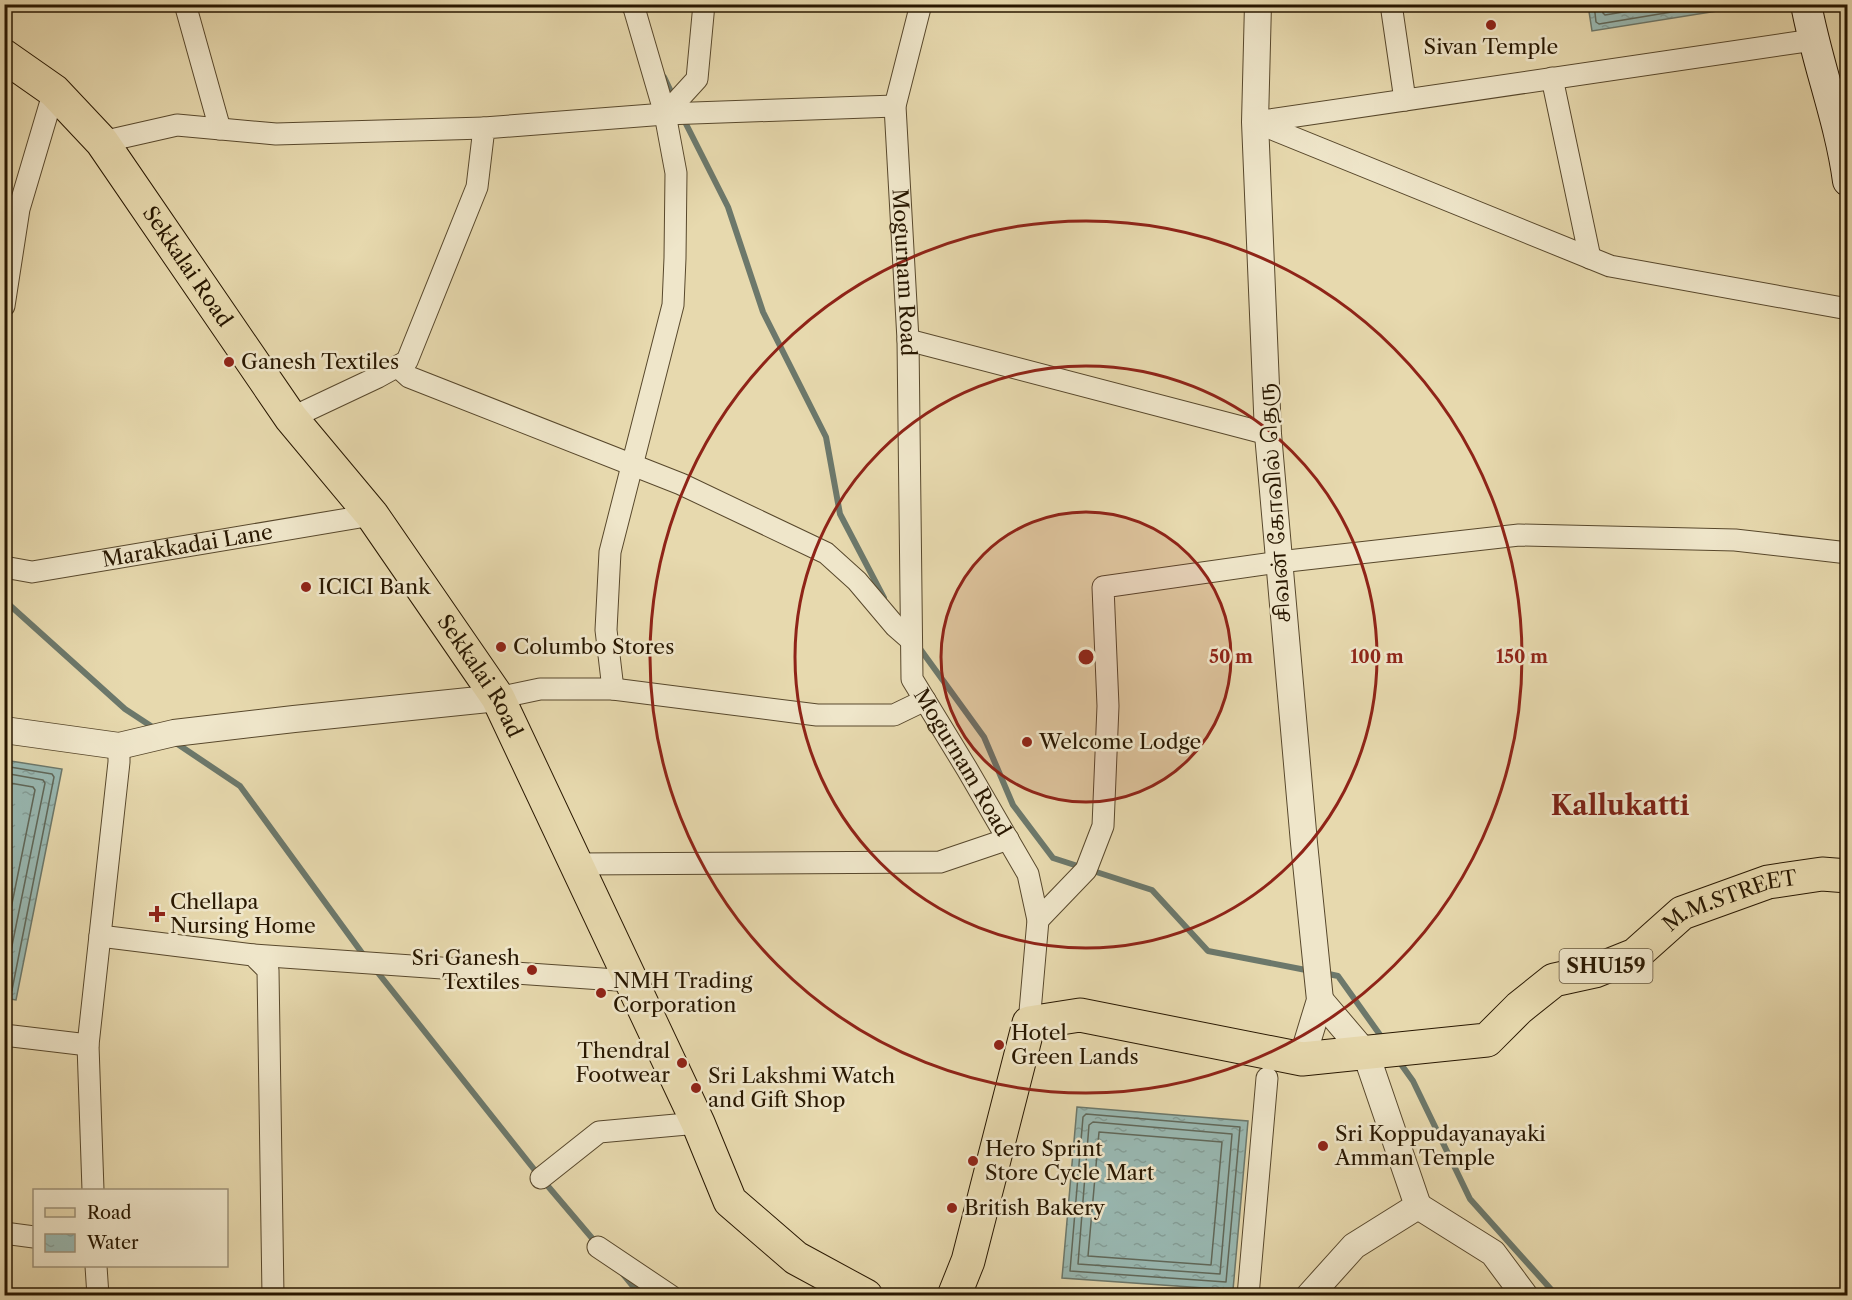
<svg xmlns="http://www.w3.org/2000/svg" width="1852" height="1300" viewBox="0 0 1852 1300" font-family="'Libre Caslon Text','Noto Serif Tamil',serif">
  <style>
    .water { fill: url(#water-ripples); stroke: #6c786b; stroke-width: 1.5 }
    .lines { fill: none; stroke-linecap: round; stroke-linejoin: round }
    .shore { stroke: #60685a; stroke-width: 1.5 }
    .stream { stroke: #6c786b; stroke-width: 6 }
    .minor-casing { stroke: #58482c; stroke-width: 23 }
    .tertiary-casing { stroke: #58482c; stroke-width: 28 }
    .secondary-casing { stroke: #281700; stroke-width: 32 }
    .primary-casing { stroke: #281700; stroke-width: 35 }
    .minor { stroke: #efe6ca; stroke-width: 21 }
    .tertiary { stroke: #efe6ca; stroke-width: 26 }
    .secondary { stroke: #efe6ca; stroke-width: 30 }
    .primary { stroke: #e7d9ae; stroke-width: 33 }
    .ring { fill: none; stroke: #8f2418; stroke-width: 3 }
    .poi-dot { fill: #8f2418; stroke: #efe6ca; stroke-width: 2 }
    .labels { text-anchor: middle; stroke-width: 5; stroke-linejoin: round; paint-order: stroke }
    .shield { fill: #efe6ca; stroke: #64553d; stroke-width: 1.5 }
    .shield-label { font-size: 20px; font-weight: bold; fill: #281700 }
    .poi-label { font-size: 21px; fill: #281700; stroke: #efe6ca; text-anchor: start }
    .street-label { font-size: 21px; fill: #281700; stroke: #efe6ca }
    .district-label { font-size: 27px; font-weight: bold; fill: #7a1f14; stroke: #efe6ca }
    .centre { fill: #8f2418; stroke: #efe6ca; stroke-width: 3 }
    .ring-label { font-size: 18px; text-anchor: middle; font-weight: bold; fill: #8f2418; stroke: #efe6ca; stroke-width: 5; stroke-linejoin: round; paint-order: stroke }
  </style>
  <defs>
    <pattern id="water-ripples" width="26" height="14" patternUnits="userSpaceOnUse" patternTransform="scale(1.5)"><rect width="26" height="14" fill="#99b9b3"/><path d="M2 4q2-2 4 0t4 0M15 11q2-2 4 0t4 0" fill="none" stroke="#849e98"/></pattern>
  </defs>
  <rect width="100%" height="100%" fill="#e7d9ae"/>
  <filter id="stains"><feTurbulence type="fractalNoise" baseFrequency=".00333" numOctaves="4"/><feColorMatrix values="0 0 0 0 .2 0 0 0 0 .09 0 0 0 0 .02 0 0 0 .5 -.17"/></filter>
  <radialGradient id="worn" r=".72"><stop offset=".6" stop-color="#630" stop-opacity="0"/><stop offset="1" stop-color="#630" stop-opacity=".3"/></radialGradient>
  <!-- water -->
  <g class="water">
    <polygon points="1755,5 1592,31 1588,5 1755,4"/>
    <polygon points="4,760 62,769 16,1000 4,998"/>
    <polygon points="1077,1107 1248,1121 1233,1290 1062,1278"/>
  </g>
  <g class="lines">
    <!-- shore -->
    <g class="shore">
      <polyline points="1594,4 1596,22 1599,24 1720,4"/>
      <polyline points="1601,4 1603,13 1605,15 1672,4"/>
      <polyline points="4,766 52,774 54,777 12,990 10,993 4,993"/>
      <polyline points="4,773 43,780 45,783 4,985"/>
      <polyline points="4,782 33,787 35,790 4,943"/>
      <polygon points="1086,1114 1240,1127 1226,1282 1070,1271 1083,1117"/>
      <polygon points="1093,1122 1232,1134 1220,1274 1078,1264 1089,1125"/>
      <polygon points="1099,1132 1222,1142 1211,1265 1088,1256"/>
    </g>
    <!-- stream -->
    <g class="stream">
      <polyline points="664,77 674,98"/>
      <polyline points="683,118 728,207 763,312 826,437 840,514 884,598"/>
      <polyline points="4,600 125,709 157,730"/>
      <polyline points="918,646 984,737 1013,805 1053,858 1152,890 1208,951 1311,971"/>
      <polyline points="173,741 240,786 365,957"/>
      <polyline points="375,969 541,1178 597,1244"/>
      <polyline points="1324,973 1338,976 1383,1039"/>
      <polyline points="1398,1060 1413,1081 1470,1199 1557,1296"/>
      <polyline points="623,1274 641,1296"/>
    </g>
    <defs>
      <g id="minor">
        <polyline points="185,4 220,129"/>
        <path id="s1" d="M921,4L895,106L908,340L912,679L967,769L1028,874L1038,920L1029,1023"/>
        <polyline points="1391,4 1405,100"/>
        <polyline points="1552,78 1590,258"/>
        <polyline points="665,114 697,79 704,4"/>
        <polyline points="1255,122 1610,266 1848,309"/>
        <polyline points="1256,122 1813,40"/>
        <polyline points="102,142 177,125 276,134 484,128"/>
        <polyline points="4,306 19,209 54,91"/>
        <polyline points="908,340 1268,434"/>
        <polyline points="398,367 409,377 681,484 826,553 857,581 895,626 911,640"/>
        <polyline points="291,418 378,377 407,361 477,187 484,128 665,114 895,106"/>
        <path id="s2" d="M4,567L32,572L372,515"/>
        <polyline points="613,689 817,715 894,715 925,700"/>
        <polyline points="498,698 540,689 613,689 606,630 610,552 673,305 675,258 676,173 665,114 634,8 631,4"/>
        <polyline points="576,864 940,862 1008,839"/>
        <polyline points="1038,920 1086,870 1103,826 1108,706 1103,587 1279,562 1519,535 1735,540 1848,553"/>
        <polyline points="100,936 253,955 268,970 273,1296"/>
        <polyline points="253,955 631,981"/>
        <polyline points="4,1035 88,1045"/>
        <polyline points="541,1178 599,1132 698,1123"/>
        <polyline points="93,1190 88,1045 119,762 119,746"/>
        <polyline points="4,1233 34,1237"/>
        <polyline points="598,1247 671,1296"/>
        <polyline points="96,1266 98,1296"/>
        <polyline points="1248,1296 1267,1078"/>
      </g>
      <g id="tertiary">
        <polyline points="1258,4 1255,122 1268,434 1304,843 1320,1000 1302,1059"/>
        <polyline points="4,730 119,746 174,733 294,719 498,698"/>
        <polyline points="1418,1206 1493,1253 1525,1296"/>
        <polyline points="1309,1296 1354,1246 1418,1206 1366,1054 1320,1000"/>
      </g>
      <path id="secondary" d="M1806,4C1817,64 1840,121 1848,181"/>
      <g id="primary">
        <path id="s3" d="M4,56L54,91L102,142L291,418L372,515L498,698L698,1123L730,1201L796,1258L866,1296"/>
        <path id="s4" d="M954,1296L968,1261L1029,1023L1080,1015L1302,1059L1487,1040L1519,1008L1554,980L1595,971L1635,955L1682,913L1768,882L1822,874L1848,876"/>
      </g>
    </defs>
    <!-- minor casing -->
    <use href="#minor" class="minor-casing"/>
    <!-- tertiary casing -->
    <use href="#tertiary" class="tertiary-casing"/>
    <!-- secondary casing -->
    <use href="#secondary" class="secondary-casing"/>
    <!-- primary casing -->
    <use href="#primary" class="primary-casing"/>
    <!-- minor -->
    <use href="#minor" class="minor"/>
    <!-- tertiary -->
    <use href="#tertiary" class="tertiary"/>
    <!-- secondary -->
    <use href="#secondary" class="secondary"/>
    <!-- primary -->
    <use href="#primary" class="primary"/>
  </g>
  <!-- distance rings -->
  <circle cx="1086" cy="657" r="145" fill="#8f2418" fill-opacity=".12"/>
  <g class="ring">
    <circle cx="1086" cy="657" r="145"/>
    <circle cx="1086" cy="657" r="291"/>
    <circle cx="1086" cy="657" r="436"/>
  </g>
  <!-- markers -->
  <g class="poi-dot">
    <circle cx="1491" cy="25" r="6"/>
    <circle cx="229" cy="362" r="6"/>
    <circle cx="306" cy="587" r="6"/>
    <circle cx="501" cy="647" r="6"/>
    <circle cx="1027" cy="742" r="6"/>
    <path d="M154 905h6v6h6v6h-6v6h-6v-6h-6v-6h6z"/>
    <circle cx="532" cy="970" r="6"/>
    <circle cx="601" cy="993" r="6"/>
    <circle cx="999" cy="1045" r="6"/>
    <circle cx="682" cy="1063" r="6"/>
    <circle cx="696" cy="1088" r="6"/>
    <circle cx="1323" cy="1146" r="6"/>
    <circle cx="973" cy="1161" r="6"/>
    <circle cx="952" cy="1208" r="6"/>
  </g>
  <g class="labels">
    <!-- shield labels -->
    <rect class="shield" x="1559.5" y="949" width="93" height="34" rx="4.5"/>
    <g class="shield-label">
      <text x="1606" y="973">SHU159</text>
    </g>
    <!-- poi labels -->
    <g class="poi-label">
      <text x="1491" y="54" text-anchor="middle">Sivan Temple</text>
      <text x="241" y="369">Ganesh Textiles</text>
      <text x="318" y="594">ICICI Bank</text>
      <text x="513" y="654">Columbo Stores</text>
      <text x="1039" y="749">Welcome Lodge</text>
      <text x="170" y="909">Chellapa<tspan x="170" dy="24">Nursing Home</tspan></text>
      <text x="520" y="965" text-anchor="end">Sri Ganesh<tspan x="520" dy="24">Textiles</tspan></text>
      <text x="613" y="988">NMH Trading<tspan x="613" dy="24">Corporation</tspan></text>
      <text x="1011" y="1040">Hotel<tspan x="1011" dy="24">Green Lands</tspan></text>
      <text x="670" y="1058" text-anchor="end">Thendral<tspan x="670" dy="24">Footwear</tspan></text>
      <text x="708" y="1083">Sri Lakshmi Watch<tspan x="708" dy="24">and Gift Shop</tspan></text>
      <text x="1335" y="1141">Sri Koppudayanayaki<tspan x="1335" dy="24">Amman Temple</tspan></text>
      <text x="985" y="1156">Hero Sprint<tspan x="985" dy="24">Store Cycle Mart</tspan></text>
      <text x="964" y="1215">British Bakery</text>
    </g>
    <!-- street labels -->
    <g class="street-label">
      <text dy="7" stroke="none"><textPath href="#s3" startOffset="282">Sekkalai Road</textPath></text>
      <text dy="7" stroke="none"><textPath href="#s1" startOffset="272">Mogurnam Road</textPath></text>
      <text transform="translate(1275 503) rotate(-94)" y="7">சிவன் கோவில் தெரு</text>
      <text dy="7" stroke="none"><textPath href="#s2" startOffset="186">Marakkadai Lane</textPath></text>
      <text dy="7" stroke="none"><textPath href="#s3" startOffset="786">Sekkalai Road</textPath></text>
      <text dy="7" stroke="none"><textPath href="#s1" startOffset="776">Mogurnam Road</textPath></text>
      <text dy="7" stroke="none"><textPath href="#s4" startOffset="1035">M.M.STREET</textPath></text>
    </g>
    <!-- district labels -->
    <g class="district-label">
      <text x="1620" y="815">Kallukatti</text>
    </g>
  </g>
  <circle cx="1086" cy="657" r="9" class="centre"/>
  <g class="ring-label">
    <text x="1231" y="663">50 m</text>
    <text x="1377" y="663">100 m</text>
    <text x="1522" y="663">150 m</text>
  </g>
  <!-- margin -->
  <rect width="1852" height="1300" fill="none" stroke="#e7d9ae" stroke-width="24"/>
  <rect x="6" y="6" width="1840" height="1288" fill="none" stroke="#281700" stroke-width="3"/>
  <rect x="12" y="12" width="1828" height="1276" fill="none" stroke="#281700" stroke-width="1.5"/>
  <!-- legend -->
  <rect x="33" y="1189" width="195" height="78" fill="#efe6ca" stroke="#9f9379" stroke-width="1.5"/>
  <rect x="45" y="1208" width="30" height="9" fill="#e7d9ae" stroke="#9f9379" stroke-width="1.5"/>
  <text x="87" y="1219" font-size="18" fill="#281700">Road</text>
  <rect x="45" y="1234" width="30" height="18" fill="url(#water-ripples)" stroke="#9f9379" stroke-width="1.5"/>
  <text x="87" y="1249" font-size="18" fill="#281700">Water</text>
  <rect width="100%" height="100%" filter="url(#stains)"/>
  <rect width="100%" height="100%" fill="url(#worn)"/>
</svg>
